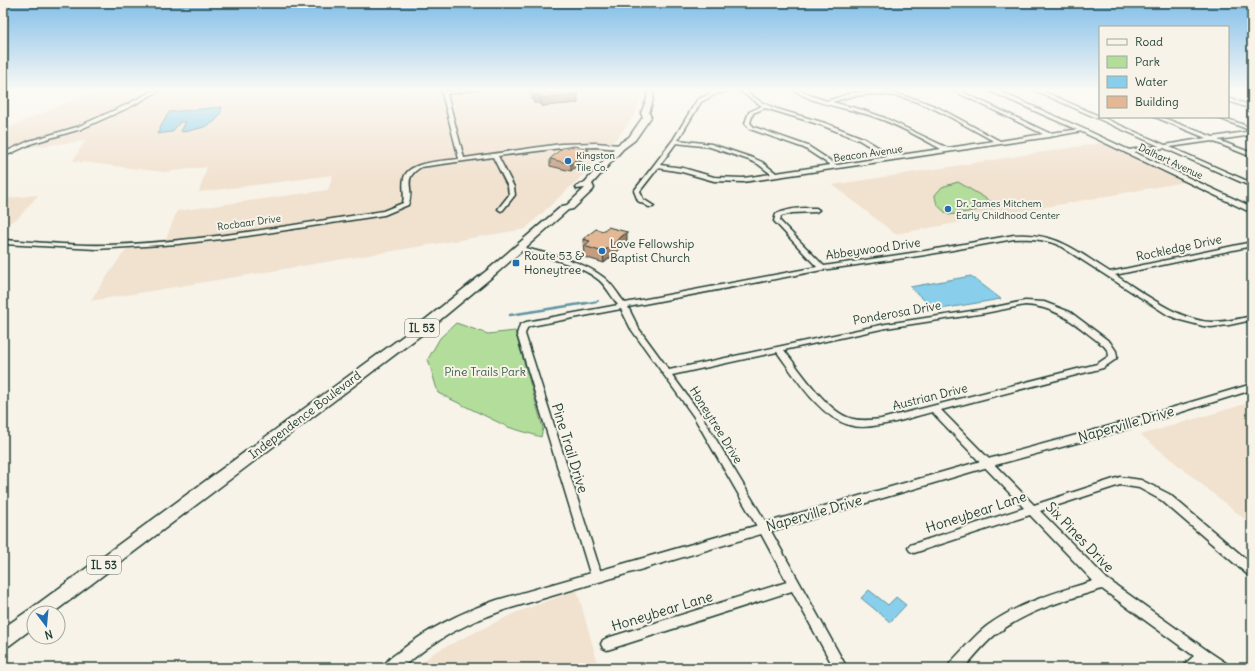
<svg xmlns="http://www.w3.org/2000/svg" width="1255" height="671" viewBox="0 0 1255 671" font-family="Delius,sans-serif">
  <style>
    .built { fill: #f1e1cf }
    .green { fill: #b3dd9b; stroke: #698d68 }
    .water { fill: #89ceea; stroke: #5f94a1 }
    .lines { fill: none; stroke-linecap: round; stroke-linejoin: round }
    .stream-far1 { stroke: #5f94a1; stroke-width: 2 }
    .stream { stroke: #5f94a1; stroke-width: 2.5 }
    .minor-casing { stroke: #1f3d34; stroke-width: 3 }
    .tertiary-casing { stroke: #1f3d34; stroke-width: 3 }
    .secondary-casing { stroke: #1f3d34; stroke-width: 3 }
    .primary-casing { stroke: #1f3d34; stroke-width: 3 }
    .minor { fill: #f7f3e8; fill-rule: evenodd }
    .tertiary { fill: #f7f3e8; fill-rule: evenodd }
    .secondary { fill: #f7f3e8; fill-rule: evenodd }
    .primary { fill: #f7f3e8; fill-rule: evenodd }
    .wall { fill: #c49d80; stroke: #1f3d34 }
    .shaded-wall { fill: #a08068; stroke: #1f3d34 }
    .building { fill: #e4b795; stroke: #1f3d34 }
    .poi-dot { fill: #1f6fb2; stroke: #f7f3e8; stroke-width: 1.5 }
    .labels { text-anchor: middle; stroke-width: 4; stroke-linejoin: round; paint-order: stroke }
    .far-street-label { font-size: 10px; fill: #1f3d34; stroke: #f7f3e8 }
    .far-poi-label { font-size: 10px; fill: #1f3d34; stroke: #f7f3e8; text-anchor: start }
    .shield { fill: #f7f3e8; stroke: #60746a; stroke-width: 1 }
    .shield-label { font-size: 11px; font-weight: bold; fill: #1f3d34 }
    .poi-label { font-size: 12px; fill: #1f3d34; stroke: #f7f3e8; text-anchor: start }
    .street-label { font-size: 12px; fill: #1f3d34; stroke: #f7f3e8 }
    .park-label { font-size: 12px; fill: #3d5d49; stroke: #f7f3e8 }
    .near-street-label { font-size: 14px; fill: #1f3d34; stroke: #f7f3e8 }
  </style>
  <rect width="100%" height="100%" fill="#f7f3e8"/>
  <filter id="ink" filterUnits="userSpaceOnUse"><feTurbulence type="fractalNoise" baseFrequency=".025" numOctaves="2"/><feDisplacementMap in="SourceGraphic" scale="8" xChannelSelector="R" yChannelSelector="G"/><feConvolveMatrix kernelMatrix="1 2 1 2 8 2 1 2 1" color-interpolation-filters="sRGB"/></filter>
  <g filter="url(#ink)">
    <!-- built -->
    <g class="built">
      <polygon points="99,89 640,89 641,91 640,101 635,114 621,133 583,175 525,229 90,301 122,255 134,243 160,241 166,239 177,211 328,190 333,175 199,192 207,167 164,172 73,161 85,141 3,150 3,130"/>
      <polygon points="1101,143 1184,182 895,234 833,185"/>
      <polygon points="38,195 18,218 3,226 3,199"/>
      <polygon points="1252,402 1252,525 1141,435"/>
      <polygon points="577,590 599,668 415,668 435,652 515,613"/>
    </g>
    <!-- green -->
    <g class="green">
      <path d="M958,182L997,205V207L949,215C942,210 935,205 935,195L942,187Z"/>
      <polygon points="456,323 488,334 515,331 543,428 541,437 508,427 438,393 428,359 440,338"/>
    </g>
    <!-- water -->
    <g class="water">
      <path d="M222,107C219,127 200,128 183,132L181,131L186,122H180L172,132L157,134L169,112Z"/>
      <polygon points="971,276 1001,299 935,310 910,287"/>
      <polygon points="869,590 888,605 896,597 906,605 890,622 861,598"/>
    </g>
    <g class="lines">
      <!-- stream-far1 -->
      <polyline class="stream-far1" points="581,304 598,301"/>
      <!-- stream -->
      <polyline class="stream" points="510,315 587,303"/>
      <defs>
        <g id="minor">
          <polygon points="156,89 162,89 130,107 81,129 33,143 3,157 3,153 29,141 77,127 126,105"/>
          <path d="M441,89H445L446,91L479,89L447,94L464,158L561,144L596,143L620,145L623,147L620,149L596,147L561,148L498,156L514,187L515,195L503,210L501,211L498,209L509,195L508,187L493,157L421,167C400,180 416,188 408,205L384,215L247,236L178,244L96,249L3,244V240C38,242 74,246 109,245C201,242 292,225 383,211L403,203C405,194 402,186 404,178C408,161 445,161 459,159Z"/>
          <path d="M727,89H742L761,102L777,109L825,123L863,138L893,156L941,149C918,136 894,123 869,115C844,107 814,105 793,89H799L812,96L827,101L852,93L875,91L896,94L919,100L939,108L1000,141L1043,134L950,89H956L1049,133L1082,129L1084,130L1082,131L1049,137L743,182L714,181L682,172L658,168L640,191L643,199L654,206L653,207H649L638,201L634,191L673,140L697,100L713,92ZM737,89L762,106L749,112L745,123L750,129L804,148L830,165L776,173L762,162L753,158L711,144L678,140L701,102L716,94ZM875,94C882,95 889,95 896,96C931,103 963,125 994,141L948,148L885,118L863,110L832,102L852,96ZM765,108L821,125L859,140L887,157L837,165L808,146L754,127L750,123L753,113ZM676,143L710,147L749,160L758,164L771,174L743,178L714,177L683,168L660,165Z"/>
          <polygon points="996,89 1008,89 993,92 991,91"/>
          <polygon points="1032,89 1038,89 1165,145 1206,138 1155,117 1161,117 1213,137 1252,131 1216,117 1222,117 1252,128 1252,135 1218,140 1252,153 1252,157 1212,141 1170,147 1252,183 1252,187 1164,148 1126,153 1125,152 1128,150 1159,146"/>
          <polygon points="1097,89 1100,89 1100,91"/>
          <polygon points="1247,89 1252,89 1252,91"/>
          <polygon points="1228,98 1252,106 1252,109 1228,101"/>
          <path d="M806,208H816L819,210L816,212L792,213L781,216L780,221L824,266L925,251L1014,235C1057,232 1076,251 1110,272L1252,242V246L1115,275C1142,292 1179,321 1212,322C1226,322 1239,319 1252,316V320L1229,325L1211,327L1203,326L1180,320L1168,315L1057,244C1042,239 1030,238 1014,239L925,255L822,270L628,307L639,329L669,370L886,324L985,309L1025,301L1044,302L1070,312L1110,342L1116,351L1117,357L1116,359L1103,368L941,410L1034,505L1120,477L1141,480L1169,494L1252,564V576L1248,575L1161,500L1139,488L1120,485L1040,511L1107,579L1208,651L1226,663L1227,668H1210L1204,664L1200,668H1185L1186,663L1194,656L1102,589C1065,600 1026,611 995,635C984,644 974,657 964,668H949L950,663C961,652 975,635 987,626C1018,603 1057,592 1093,581L1030,515L914,553L910,551L908,548L910,545L1024,508L932,412C915,416 897,423 879,425C869,427 858,428 849,425C818,416 795,376 777,352L672,375L700,413L767,524L847,668H834L792,591L607,650L603,648L601,644L603,640L607,638L787,582L759,530L694,417L631,329L621,309L531,326L527,328L525,334L602,576L600,580L596,581L592,580L517,334L520,325L526,322L618,305C612,297 606,286 599,280C578,263 542,257 517,249L516,248L517,247H521C547,254 582,260 603,277C612,283 618,295 625,303L817,267L774,221L776,214C786,210 795,208 806,208ZM1025,305C1060,307 1077,326 1104,346L1108,351L1109,356L1097,364L881,419C872,420 862,421 853,419C828,414 800,370 784,350L886,328L985,313Z"/>
        </g>
        <path id="tertiary" d="M1252,384V390L1117,432L988,467L504,610L475,621L451,633L427,648L401,668H383C386,660 393,656 400,651C429,628 462,612 497,600L988,459L1117,424Z"/>
        <polygon id="secondary" points="985,89 994,89 1084,129 1252,207 1252,213 1080,131"/>
        <polygon id="primary" points="648,89 654,89 653,99 649,113 651,117 635,140 623,149 592,184 594,188 593,190 573,209 568,210 498,272 429,329 53,613 34,613 34,627 10,645 3,648 3,628 32,608 421,323 490,268 562,206 567,205 585,188 577,189 576,187 585,182 617,145 629,137 643,117 641,113 647,99"/>
      </defs>
      <!-- minor casing -->
      <use href="#minor" class="minor-casing"/>
      <!-- tertiary casing -->
      <use href="#tertiary" class="tertiary-casing"/>
      <!-- secondary casing -->
      <use href="#secondary" class="secondary-casing"/>
      <!-- primary casing -->
      <use href="#primary" class="primary-casing"/>
      <!-- minor -->
      <use href="#minor" class="minor"/>
      <!-- tertiary -->
      <use href="#tertiary" class="tertiary"/>
      <!-- secondary -->
      <use href="#secondary" class="secondary"/>
      <!-- primary -->
      <use href="#primary" class="primary"/>
    </g>
    <!-- wall -->
    <g class="wall">
      <polygon points="529,89 575,89 578,103 542,106 540,103 534,103 529,93"/>
      <polygon points="588,148 588,155 571,171 550,166 550,159"/>
      <polygon points="583,239 627,243 604,263 584,257"/>
    </g>
    <!-- shaded-wall -->
    <g class="shaded-wall">
      <polygon points="578,94 578,103 542,106 541,98"/>
      <polygon points="534,95 539,95 540,103 534,103"/>
      <polygon points="588,148 588,155 571,171 571,164"/>
      <polygon points="627,232 627,243 604,263 603,252"/>
    </g>
    <!-- building -->
    <g class="building">
      <polygon points="531,89 575,89 578,94 541,98 539,95 534,95"/>
      <polygon points="574,146 588,148 571,164 550,159 562,148"/>
      <polygon points="608,227 627,232 603,252 584,246 590,241 583,239 596,229 603,231"/>
    </g>
  </g>
  <!-- sky -->
  <linearGradient id="sky" x2="0" y2="1"><stop stop-color="#82bee9"/><stop offset="0.49" stop-color="#fbfaf5"/><stop offset="1" stop-color="#fbfaf5" stop-opacity="0"/></linearGradient>
  <rect width="1255" height="183" fill="url(#sky)"/>
  <!-- markers -->
  <g class="poi-dot">
    <circle cx="568" cy="161" r="4"/>
    <circle cx="948" cy="209" r="4"/>
    <circle cx="602" cy="251" r="4"/>
    <rect x="512" y="259" width="8" height="8" rx="2"/>
  </g>
  <g class="labels">
    <!-- far-street labels -->
    <g class="far-street-label">
      <text transform="translate(868 153) rotate(-8)" y="4">Beacon Avenue</text>
      <text transform="translate(1171 161) rotate(25)" y="4">Dalhart Avenue</text>
      <text transform="translate(249 222) rotate(-8)" y="4">Rocbaar Drive</text>
    </g>
    <!-- far-poi labels -->
    <g class="far-poi-label">
      <text x="576" y="159">Kingston<tspan x="576" dy="12">Tile Co.</tspan></text>
      <text x="956" y="207">Dr. James Mitchem<tspan x="956" dy="12">Early Childhood Center</tspan></text>
    </g>
    <!-- shield labels -->
    <g class="shield">
      <rect x="405" y="319" width="34" height="18" rx="3"/>
      <rect x="87" y="556" width="34" height="18" rx="3"/>
    </g>
    <g class="shield-label">
      <text x="422" y="332">IL 53</text>
      <text x="104" y="569">IL 53</text>
    </g>
    <!-- poi labels -->
    <g class="poi-label">
      <text x="610" y="248">Love Fellowship<tspan x="610" dy="14">Baptist Church</tspan></text>
      <text x="524" y="260">Route 53 &amp;<tspan x="524" dy="14">Honeytree</tspan></text>
    </g>
    <!-- street labels -->
    <g class="street-label">
      <text transform="translate(1179 248) rotate(-12)" y="4">Rockledge Drive</text>
      <text transform="translate(873 249) rotate(-8)" y="4">Abbeywood Drive</text>
      <text transform="translate(897 313) rotate(-10)" y="4">Ponderosa Drive</text>
      <text transform="translate(930 397) rotate(-14)" y="4">Austrian Drive</text>
      <text transform="translate(305 415) rotate(-37)" y="4">Independence Boulevard</text>
      <text transform="translate(716 425) rotate(58)" y="4">Honeytree Drive</text>
    </g>
    <!-- park labels -->
    <g class="park-label">
      <text x="485" y="376">Pine Trails Park</text>
    </g>
    <!-- near-street labels -->
    <g class="near-street-label">
      <text transform="translate(1126 424) rotate(-16)" y="5">Naperville Drive</text>
      <text transform="translate(570 448) rotate(73)" y="5">Pine Trail Drive</text>
      <text transform="translate(976 512) rotate(-18)" y="5">Honeybear Lane</text>
      <text transform="translate(814 513) rotate(-16)" y="5">Naperville Drive</text>
      <text transform="translate(1080 537) rotate(46)" y="5">Six Pines Drive</text>
      <text transform="translate(662 611) rotate(-17)" y="5">Honeybear Lane</text>
    </g>
  </g>
  <!-- margin -->
  <rect width="1255" height="671" fill="none" stroke="#f7f3e8" stroke-width="16"/>
  <rect x="8" y="8" width="1239" height="655" fill="none" stroke="#1f3d34" stroke-width="1.5" filter="url(#ink)"/>
  <!-- legend -->
  <rect x="1099" y="26" width="130" height="92" fill="#f7f3e8" stroke="#a1aaa0"/>
  <rect x="1107" y="39" width="20" height="6" fill="#f7f3e8" stroke="#a1aaa0"/>
  <text x="1135" y="46" font-size="12" fill="#1f3d34">Road</text>
  <rect x="1107" y="56" width="20" height="12" fill="#b3dd9b" stroke="#a1aaa0"/>
  <text x="1135" y="66" font-size="12" fill="#1f3d34">Park</text>
  <rect x="1107" y="76" width="20" height="12" fill="#89ceea" stroke="#a1aaa0"/>
  <text x="1135" y="86" font-size="12" fill="#1f3d34">Water</text>
  <rect x="1107" y="96" width="20" height="12" fill="#e4b795" stroke="#a1aaa0"/>
  <text x="1135" y="106" font-size="12" fill="#1f3d34">Building</text>
  <!-- north arrow -->
  <g transform="translate(46 625) rotate(164)"><circle r="19" fill="#f7f3e8" stroke="#a1aaa0"/>
  <path d="M0-3L7 15L0 10L-7 15Z" fill="#1f6fb2"/>
  <text y="-6" font-size="11" font-weight="bold" text-anchor="middle" fill="#1f3d34">N</text>
  </g>
</svg>
